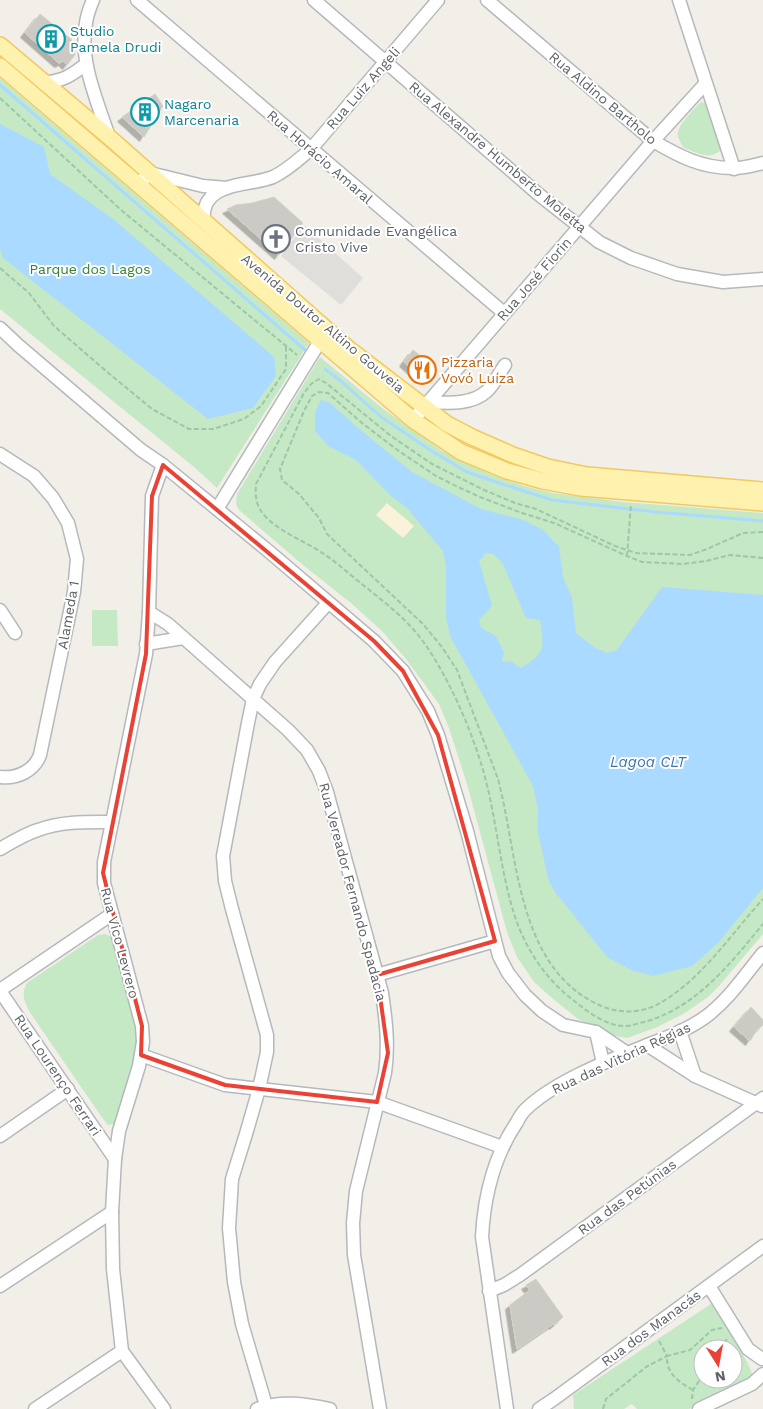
<svg xmlns="http://www.w3.org/2000/svg" width="763" height="1409" viewBox="0 0 763 1409" font-family="'Work Sans',sans-serif">
  <style>
    .industrial { fill: #e0deda }
    .green { fill: #c5e8c5; fill-rule: evenodd }
    .sand { fill: #fbf3d9 }
    .water { fill: #aadaff; fill-rule: evenodd }
    .lines { fill: none; stroke-linecap: round; stroke-linejoin: round }
    .stream { stroke: #aadaff; stroke-width: 3 }
    .building { fill: #cccac5; stroke: #d6d1c6; filter: url(#shadow) }
    .minor-casing { stroke: #b5b8bc; stroke-width: 15 }
    .major-casing { stroke: #f2c960; stroke-width: 18 }
    .path { stroke: #9cc7a9; stroke-width: 2; stroke-dasharray: 5 2.5; stroke-linecap: butt }
    .minor { stroke: #fff; stroke-width: 12 }
    .major { stroke: #fff2af; stroke-width: 15 }
    .marked { fill: none; stroke: #ea4335; stroke-width: 4; stroke-linejoin: round }
    .labels { text-anchor: middle; stroke-width: 4; stroke-linejoin: round; paint-order: stroke }
    .culture-label { font-size: 14px; fill: #0d838f; stroke: #fff; text-anchor: start }
    .street-label { font-size: 14px; fill: #5f6368; stroke: #fff }
    .worship-label { font-size: 14px; fill: #5b616d; stroke: #fff; text-anchor: start }
    .park-label { font-size: 14px; fill: #348238; stroke: #fff }
    .food-label { font-size: 14px; fill: #c56008; stroke: #fff; text-anchor: start }
    .water-label { font-size: 15px; font-style: italic; fill: #4174aa; stroke: #fff }
  </style>
  <defs>
    <filter id="shadow"><feDropShadow dx="-4.5" dy="4.5" stdDeviation="0" flood-color="#0004"/></filter>
  </defs>
  <rect width="100%" height="100%" fill="#f1efe8"/>
  <!-- industrial -->
  <polygon class="industrial" points="304,225 363,278 341,305 281,256"/>
  <!-- green -->
  <g class="green">
    <polygon points="0,78 309,343 217,488 194,467 0,309"/>
    <path d="M701,102L710,104L722,149C710,161 696,153 683,147C681,144 679,139 678,136C676,126 694,109 701,102Z"/>
    <polygon points="320,357 382,408 442,451 490,474 524,486 553,493 624,502 763,513 763,934 719,986 708,997 685,1013 655,1028 627,1038 610,1035 578,1019 552,998 534,982 517,957 507,932 467,784 449,728 439,704 406,659 382,631 351,603 303,565 239,510 236,504 237,494"/>
    <polygon points="92,610 117,610 118,646 92,646"/>
    <path d="M105,934L112,937L140,1038L120,1117L114,1124L108,1125L101,1116L29,1011C24,999 21,995 27,983L98,935Z"/>
    <path d="M714,1302L748,1364L754,1378L689,1409H637L632,1404L624,1409H574L573,1395ZM703,1349H733V1379H703Z"/>
  </g>
  <!-- sand -->
  <polygon class="sand" points="387,503 414,526 403,538 376,515"/>
  <!-- water -->
  <g class="water">
    <polygon points="0,124 44,147 50,174 113,219 274,357 276,376 253,408 208,419 2,257 0,248"/>
    <path d="M321,400L330,403L358,428L412,472L481,509L523,520L543,530L559,547L563,577L572,598L576,633L594,647L607,653L617,650L662,587L763,595V888L718,943L692,966L653,976L631,970L607,957L555,892L548,879L537,827L538,810L533,786L450,636L446,617V567L443,551L407,508L390,495L356,460L328,446L315,431V412ZM486,553L493,554L502,562L526,618L540,620C544,646 546,654 521,668L512,662L502,661L504,652L496,636L481,628L479,620L492,606L479,561Z"/>
  </g>
  <g class="lines">
    <!-- stream -->
    <g class="stream">
      <polyline points="0,85 305,350"/>
      <polyline points="325,369 342,382 380,416 430,450 467,472 499,483 552,500 656,512 763,521"/>
    </g>
  </g>
  <!-- building -->
  <g class="building">
    <polygon points="40,14 72,40 71,41 74,44 75,55 67,65 63,61 59,63 25,33"/>
    <polygon points="155,94 163,106 144,137 122,117"/>
    <polygon points="274,197 303,223 279,255 227,209 236,205 252,203"/>
    <polygon points="413,350 434,366 428,375 422,377 418,375 404,362"/>
    <polygon points="751,1007 763,1020 763,1025 757,1030 750,1041 734,1027"/>
    <polygon points="536,1279 563,1317 554,1325 553,1324 517,1349 510,1305 530,1290 526,1285"/>
  </g>
  <g class="lines">
    <defs>
      <g id="minor">
        <path d="M93,0C90,7 87,15 86,23C79,62 97,100 109,137"/>
        <polyline points="137,0 504,313"/>
        <polyline points="314,0 537,193 599,242 631,258 677,274 723,282 763,279"/>
        <path d="M487,0L653,141C679,156 701,168 732,168C742,169 754,165 763,163"/>
        <polyline points="679,0 734,169"/>
        <path d="M44,83C64,80 69,77 85,65"/>
        <polyline points="137,185 150,173 203,186 227,188"/>
        <path d="M203,220C204,214 204,206 208,201C220,182 254,185 273,177C288,170 299,159 311,149L438,0"/>
        <polyline points="0,328 18,345 141,450 163,465 266,549 374,641 403,671 428,711 438,735 467,831 499,956 508,973 525,995 542,1011 563,1025 596,1032 627,1053"/>
        <path d="M430,402C448,403 472,405 487,391C494,385 499,373 505,365"/>
        <polyline points="413,420 653,141 705,84"/>
        <path d="M0,454L34,476L53,498L68,523L77,559L74,592L40,755C34,771 17,779 0,777"/>
        <polyline points="163,465 152,496 149,612 146,654 104,862 104,883 142,1026 143,1042 139,1066 119,1131 115,1159 112,1212 113,1269 122,1351 164,1409"/>
        <polyline points="217,509 320,341 324,338 328,338"/>
        <polyline points="0,610 15,633"/>
        <path d="M149,612L168,624L288,730L307,750L319,771L327,792L382,993C386,1021 389,1045 385,1073L356,1191L353,1223L354,1255L380,1409"/>
        <polyline points="146,644 183,638"/>
        <path d="M0,849C12,842 25,834 38,830C62,821 87,822 112,822"/>
        <polyline points="377,975 495,941"/>
        <polyline points="0,990 112,914"/>
        <polyline points="0,991 115,1159"/>
        <polyline points="680,1031 695,1076"/>
        <polyline points="596,1032 603,1063"/>
        <polyline points="647,1045 695,1076 762,1106"/>
        <polyline points="141,1055 225,1085 377,1102 502,1147"/>
        <polyline points="0,1136 68,1089"/>
        <polyline points="0,1286 112,1212"/>
        <polyline points="709,1286 748,1349 762,1359"/>
        <polyline points="489,1291 504,1285 520,1275 763,1098"/>
        <polyline points="35,1409 122,1351"/>
        <path d="M257,1409C281,1400 306,1404 330,1409"/>
        <polyline points="267,1409 242,1324 234,1282 229,1228 232,1179 246,1134 259,1089 267,1052 267,1035 232,909 225,881 223,856 248,723 253,699 260,684 275,662 328,603"/>
        <path d="M507,1409L482,1237C484,1197 494,1156 517,1122C519,1118 522,1113 525,1110C551,1084 602,1063 635,1050C659,1040 684,1032 704,1018C728,1001 745,975 763,953"/>
        <polyline points="539,1409 554,1399 763,1246"/>
        <polyline points="699,1409 752,1384 763,1374"/>
      </g>
      <g id="major">
        <polyline points="0,45 109,137 349,349 447,424 472,437 513,455 548,467 587,475 763,490"/>
        <polyline points="0,66 413,420 461,452 507,471 543,481 581,488 763,503"/>
      </g>
    </defs>
    <!-- minor casing -->
    <use href="#minor" class="minor-casing"/>
    <!-- major casing -->
    <use href="#major" class="major-casing"/>
    <!-- path -->
    <g class="path">
      <polyline points="0,98 121,210 297,355"/>
      <polyline points="0,268 29,293 54,326 106,371 152,409 189,429 213,429 244,419 261,406 286,369 286,347"/>
      <path d="M763,532L743,533L707,549L690,555L636,553L615,546L536,509L515,503L484,490L432,464L391,436L326,383L319,379L311,384L304,393L256,484C255,497 256,506 265,516C281,533 305,541 324,554C336,562 347,572 358,581C383,601 409,620 427,647C451,683 471,729 483,770C496,815 499,862 512,907C522,943 543,977 573,1000C588,1012 607,1027 627,1026C632,1026 639,1023 644,1022C696,1008 730,964 763,924"/>
      <polyline points="627,556 631,504"/>
      <path d="M763,558L730,555L706,561L683,564L642,562L627,556L554,523L522,513L480,497L458,487L436,476L396,449L362,423L328,393L319,392L312,396L304,411L280,469L282,480L299,494L319,518L327,534L423,624L442,647L457,670L498,779C518,854 516,965 597,1004C619,1015 644,1014 665,1000C705,975 732,933 763,899"/>
      <polyline points="720,1349 727,1339"/>
      <path d="M693,1390C679,1382 666,1374 667,1356L690,1350L712,1330L722,1328"/>
      <polyline points="692,1399 693,1390 703,1375"/>
      <polyline points="603,1409 606,1399 646,1367 667,1356 658,1339"/>
    </g>
    <!-- minor -->
    <use href="#minor" class="minor"/>
    <!-- major -->
    <use href="#major" class="major"/>
  </g>
  <!-- marked area -->
  <path class="marked" d="M163,465L374,641L403,671L438,735L495,941L377,975L388,1053L377,1102L225,1085L141,1055L142,1026L103,873L146,654L152,496Z"/>
  <!-- icons -->
  <defs>
    <symbol id="building-ring" viewBox="-11 -11 22 22"><circle r="9.5" fill="#fff" stroke="#0f9aa8" stroke-width="1.5"/><path d="M-4-6H4V6H1V3H-1V6H-4ZM-2.5-4.3h1.7v1.8h-1.7ZM.8-4.3h1.7v1.8H.8ZM-2.5-1h1.7V.8h-1.7ZM.8-1h1.7V.8H.8Z" fill="#0f9aa8"/></symbol>
    <symbol id="church-ring" viewBox="-11 -11 22 22"><circle r="9.5" fill="#fff" stroke="#6b7280" stroke-width="1.5"/><path d="M-1.2-6h2.4v3.5h3.3v2.4h-3.3V6h-2.4V-.1h-3.3v-2.4h3.3Z" fill="#6b7280"/></symbol>
    <symbol id="restaurant-ring" viewBox="-11 -11 22 22"><circle r="9.5" fill="#fff" stroke="#e8710a" stroke-width="1.5"/><path d="M-5-6h1v4h1v-4h1v4h1v-4h1v5L-1.5 .5V6h-2V.5L-5-1ZM5-6V6H3V1.5H1.5Q1.5-4 5-6Z" fill="#e8710a"/></symbol>
  </defs>
  <g fill-rule="evenodd">
    <use href="#building-ring" x="35" y="23" width="32" height="32"/>
    <use href="#building-ring" x="129" y="96" width="32" height="32"/>
    <use href="#church-ring" x="260" y="223" width="32" height="32"/>
    <use href="#restaurant-ring" x="406" y="354" width="32" height="32"/>
  </g>
  <g class="labels">
    <!-- culture labels -->
    <g class="culture-label">
      <text x="70" y="36">Studio<tspan x="70" dy="16">Pamela Drudi</tspan></text>
      <text x="164" y="109">Nagaro<tspan x="164" dy="16">Marcenaria</tspan></text>
    </g>
    <!-- street labels -->
    <g class="street-label">
      <text transform="translate(363 88) rotate(-49)" y="5">Rua Luiz Angeli</text>
      <text transform="translate(603 98) rotate(40)" y="5">Rua Aldino Bartholo</text>
      <text transform="translate(320 157) rotate(41)" y="5">Rua Horácio Amaral</text>
      <text transform="translate(498 157) rotate(40)" y="5">Rua Alexandre Humberto Moletta</text>
      <text transform="translate(534 279) rotate(-49)" y="5">Rua José Fiorin</text>
      <text transform="translate(323 323) rotate(40)" y="5">Avenida Doutor Altino Gouveia</text>
      <text transform="translate(68 615) rotate(-80)" y="5">Alameda 1</text>
      <text transform="translate(353 892) rotate(75)" y="5">Rua Vereador Fernando Spadacia</text>
      <text transform="translate(120 943) rotate(75)" y="5">Rua Vico Levrero</text>
      <text transform="translate(621 1058) rotate(-25)" y="5">Rua das Vitória Régias</text>
      <text transform="translate(58 1075) rotate(56)" y="5">Rua Lourenço Ferrari</text>
      <text transform="translate(627 1197) rotate(-36)" y="5">Rua das Petúnias</text>
      <text transform="translate(651 1328) rotate(-36)" y="5">Rua dos Manacás</text>
    </g>
    <!-- worship labels -->
    <g class="worship-label">
      <text x="295" y="236">Comunidade Evangélica<tspan x="295" dy="16">Cristo Vive</tspan></text>
    </g>
    <!-- park labels -->
    <g class="park-label">
      <text x="90" y="274">Parque dos Lagos</text>
    </g>
    <!-- food labels -->
    <g class="food-label">
      <text x="441" y="367">Pizzaria<tspan x="441" dy="16">Vovó Luíza</tspan></text>
    </g>
    <!-- water labels -->
    <g class="water-label">
      <text x="648" y="767">Lagoa CLT</text>
    </g>
  </g>
  <!-- north arrow -->
  <g transform="translate(718 1364) rotate(169)"><circle r="24" fill="#ffffff" stroke="#bfc1c3"/>
  <path d="M0-4L9 19L0 12L-9 19Z" fill="#ea4335"/>
  <text y="-8" font-size="14" font-weight="bold" text-anchor="middle" fill="#5f6368">N</text>
  </g>
</svg>
